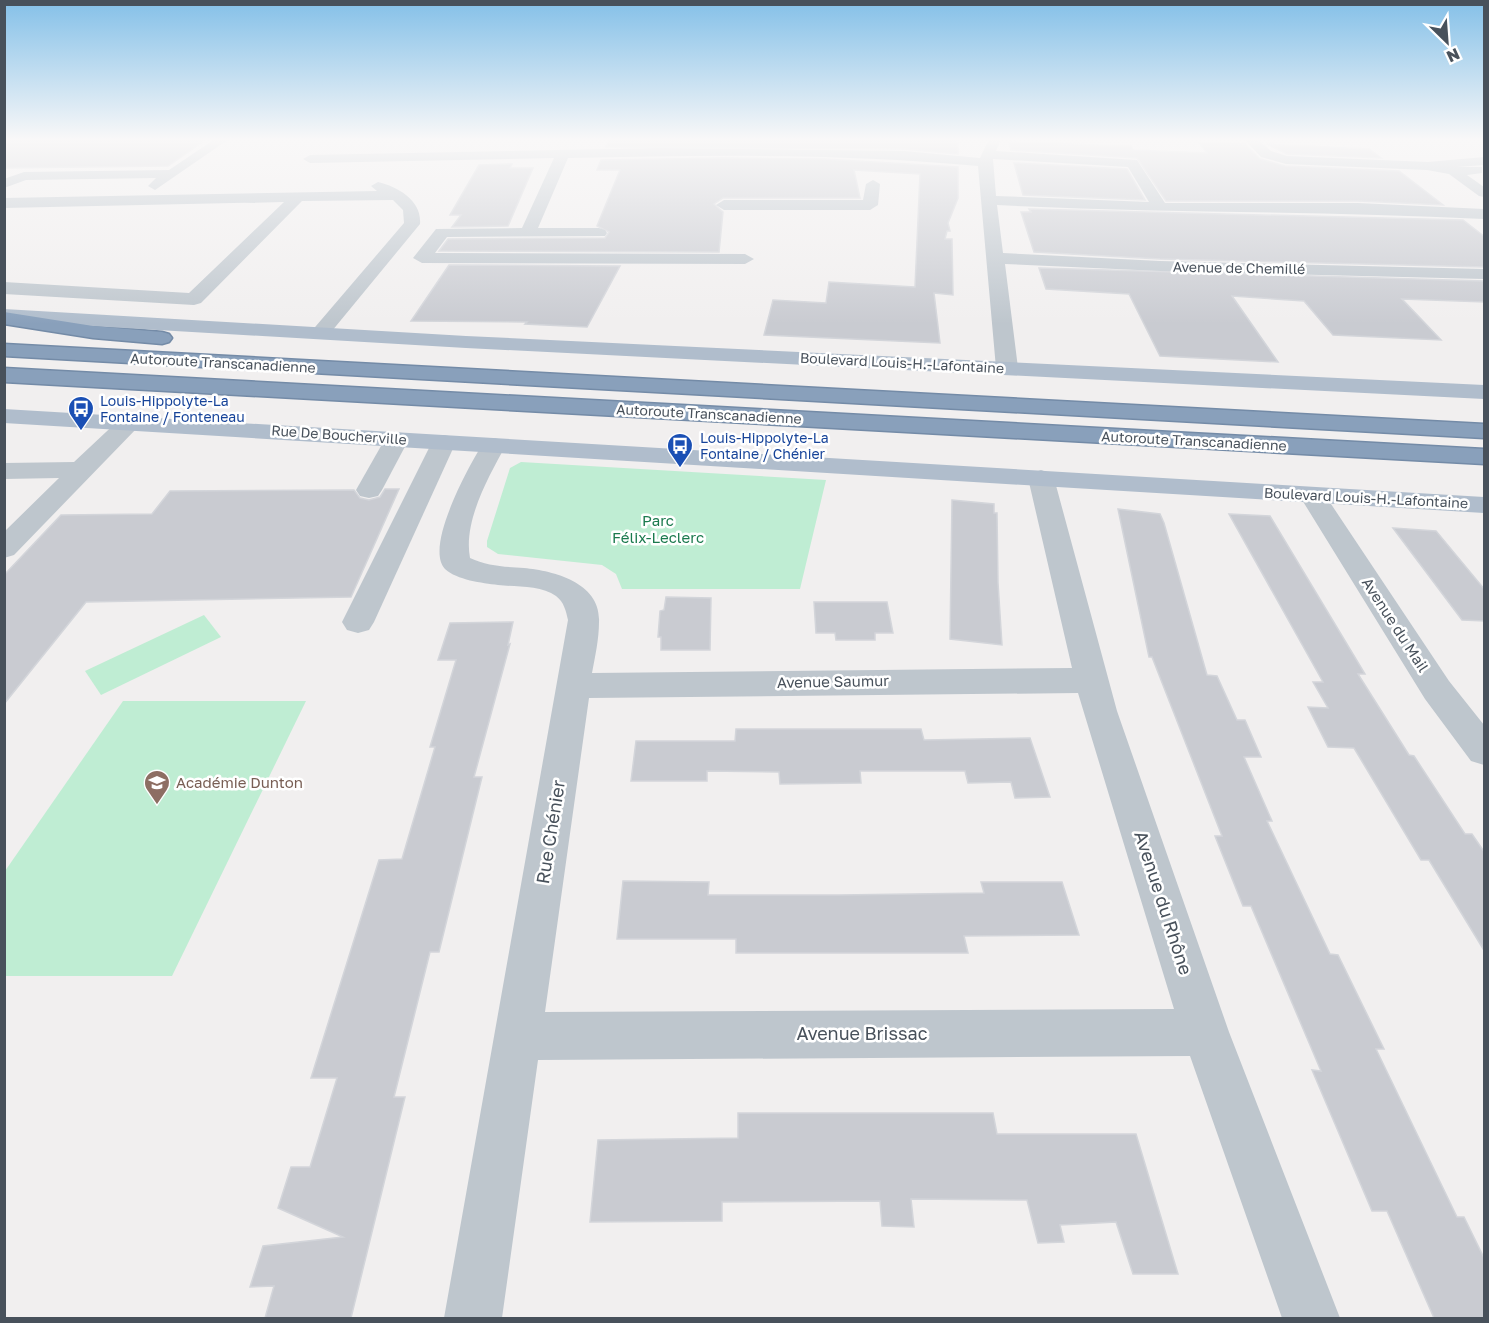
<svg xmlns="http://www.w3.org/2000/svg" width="1489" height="1323" viewBox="0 0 1489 1323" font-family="'Golos Text',sans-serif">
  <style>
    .green { fill: #bfedd3 }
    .building { fill: #c9cbd1; stroke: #d3d5da; stroke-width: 1.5 }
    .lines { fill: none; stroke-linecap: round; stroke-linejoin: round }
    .highway-casing { stroke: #748ba7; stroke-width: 3 }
    .minor { fill: #bec6cd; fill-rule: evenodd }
    .major { fill: #b0bdcc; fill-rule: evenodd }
    .highway { fill: #89a0bb; fill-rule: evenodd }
    .labels { text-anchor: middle; stroke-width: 5; stroke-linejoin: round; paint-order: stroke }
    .far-street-label { font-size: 14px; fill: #48515b; stroke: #fff }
    .far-transit-label { font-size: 14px; fill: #164399; stroke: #fff; text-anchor: start }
    .park-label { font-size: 15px; fill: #1b7a4e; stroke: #fff }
    .street-label { font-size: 15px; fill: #48515b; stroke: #fff }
    .education-label { font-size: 15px; fill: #785e54; stroke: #fff; text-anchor: start }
    .near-street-label { font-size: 18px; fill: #48515b; stroke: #fff }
  </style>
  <rect width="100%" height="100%" fill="#f1efef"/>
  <!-- green -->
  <g class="green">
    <polygon points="521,462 826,480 800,589 622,589 616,574 602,565 498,554 487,547 487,541 510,468"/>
    <polygon points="204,615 221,637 101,695 85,671"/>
    <polygon points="123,701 306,701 172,976 5,976 5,871"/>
  </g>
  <!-- building -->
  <g class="building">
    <polygon points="4,139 207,139 168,166 4,168"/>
    <polygon points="610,139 937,139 958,140 958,154 904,149 606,147"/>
    <polygon points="1009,142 1131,146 1133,150 1207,153 1199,143 1245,144 1260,159 1285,166 1399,171 1443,205 1358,201 1166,201 1137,158 1011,150"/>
    <polygon points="1267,144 1369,149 1381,158 1287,154"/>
    <polygon points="722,158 824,159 958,167 958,198 948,223 950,231 947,231 945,239 952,239 953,295 934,293 940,343 764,335 773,300 826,303 829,282 915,287 920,174 854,170 860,198 723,198 714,204 723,212 719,252 439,251 448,239 605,238 609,232 597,226 620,170 597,170 601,160"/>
    <polygon points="1014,163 1127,169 1145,200 1023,195"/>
    <polygon points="512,164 510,168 533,168 508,226 452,227 461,215 450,215 479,165"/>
    <polygon points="1029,209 1463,220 1485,237 1485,267 1160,259 1034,252 1021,212 1031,212"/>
    <polygon points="449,265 620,266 587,327 525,324 527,322 411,321"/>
    <polygon points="1039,268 1485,281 1485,302 1402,299 1441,340 1333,335 1304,301 1232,296 1278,362 1160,356 1129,294 1046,289"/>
    <polygon points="385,489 399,489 351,597 86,602 4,704 4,575 61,515 152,514 170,491 354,490 360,498 369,500 380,497"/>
    <polygon points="952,500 994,504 994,513 997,513 998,583 1002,645 950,639"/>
    <polygon points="1118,509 1160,514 1164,523 1207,675 1217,676 1237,720 1245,720 1261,757 1244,757 1272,821 1267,821 1330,954 1338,955 1384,1049 1376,1049 1457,1217 1464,1217 1485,1260 1485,1318 1434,1318 1387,1211 1372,1211 1312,1070 1321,1071 1251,906 1243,906 1215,836 1222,836 1152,657 1149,657"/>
    <polygon points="1229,514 1270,516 1365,674 1358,674 1409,755 1414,756 1465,834 1472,834 1485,853 1485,952 1429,860 1421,860 1354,748 1328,747 1308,707 1328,708 1313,682 1323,682"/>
    <polygon points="1393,528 1436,531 1485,590 1485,621 1462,620"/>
    <polygon points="666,597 711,598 710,650 661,650 661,637 658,637 660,611 664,610"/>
    <polygon points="814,602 887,602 893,633 875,633 875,640 836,640 835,633 816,633"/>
    <polygon points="513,622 508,645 510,644 474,777 482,777 439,952 430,952 394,1097 405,1097 351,1318 265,1318 274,1286 250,1287 263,1246 343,1237 278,1208 291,1167 310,1167 337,1078 311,1078 379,860 402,859 435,747 430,747 456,660 438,660 450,623"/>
    <polygon points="736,729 921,729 924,740 1030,738 1050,797 1015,798 1011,782 968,783 965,771 860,771 861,783 780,784 779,772 707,771 707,781 631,781 636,741 735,741"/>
    <polygon points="623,881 709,882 708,895 839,895 984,893 981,882 1062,882 1079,935 964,936 968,953 736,953 736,939 617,939"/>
    <polygon points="738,1113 993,1113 997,1134 1136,1134 1178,1274 1133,1274 1116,1222 1060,1225 1064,1242 1038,1243 1027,1200 911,1199 914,1227 882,1226 880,1201 722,1202 722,1221 590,1222 598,1140 738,1138"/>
  </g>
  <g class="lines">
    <defs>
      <g id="highway">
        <polygon points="4,312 93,326 162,332 169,334 172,338 169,342 162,344 93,338 4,324"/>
        <polygon points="4,344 1484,424 1484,438 4,356"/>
        <polygon points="4,368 1484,449 1484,464 4,382"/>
      </g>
    </defs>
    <!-- highway casing -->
    <use href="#highway" class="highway-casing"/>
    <!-- minor -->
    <g class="minor">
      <polygon points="215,139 229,139 155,190 148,186 156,178 26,180 4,188 4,179 24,172 169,170"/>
      <path d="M989,139H1001L996,151L1137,160L1165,203H1358L1484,209V219C1322,211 1159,213 997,205L1003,253L1160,261L1484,269V279L1160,271L1005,264L1018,368L1015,373H999L996,368L978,166C842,153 704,155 568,158L538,228H599L605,230L607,233L605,236L447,237L435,253L745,254L754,259L745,264L422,263L413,258L436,229L522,228L554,158L310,163L303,159L310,155L659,148L904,151L980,158ZM993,159L1128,167L1149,202L996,196Z"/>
      <polygon points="1244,139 1257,139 1271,151 1287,156 1428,162 1484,157 1484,165 1457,167 1482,167 1482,173 1467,175 1484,187 1484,197 1479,196 1449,174 1427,170 1286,164 1261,157"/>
      <polygon points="873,180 880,184 878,205 870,210 724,210 716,205 724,200 863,200 866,184"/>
      <path d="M378,182C399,187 422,201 420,224L327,337H313L310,333L404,223L403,210L393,200L302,201L201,303L194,305L4,294V282L189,293L284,202L4,208V198L377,191L371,186Z"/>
      <polygon points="130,415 138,417 142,422 138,427 14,555 4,558 4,532 59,478 4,479 4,463 74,462 122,417"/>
      <polygon points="397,432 406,434 409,439 382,490 378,496 369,498 360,496 356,490 385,439 388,434"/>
      <polygon points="444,435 453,437 456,442 374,622 369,630 358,633 347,630 342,622 432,442 435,437"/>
      <path d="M494,438L503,440L506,445C489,476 463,521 470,558C487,566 506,567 524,568C555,571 601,583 599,622C599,639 595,657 592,673L1072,668L1028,478L1032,473L1041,470L1050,473L1054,478L1117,711L1229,1032L1340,1318H1282L1190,1056L538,1060L502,1318H444L568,620C566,611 564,602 556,596C541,585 515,587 498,585C482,583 457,580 445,569C424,547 469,466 482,445L485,440ZM1078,693L1174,1009L545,1012L589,698Z"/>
      <polygon points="1312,487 1321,489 1449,681 1484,725 1484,765 1471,761 1425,699 1299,495 1303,489"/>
    </g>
    <!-- major -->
    <g class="major">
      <polygon points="4,309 466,336 1484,385 1484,399 466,348 4,321"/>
      <polygon points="4,409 1484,497 1484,513 4,423"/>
    </g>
    <!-- highway -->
    <use href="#highway" class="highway"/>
  </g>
  <!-- sky -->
  <linearGradient id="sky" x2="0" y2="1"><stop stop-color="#84c0e8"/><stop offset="0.43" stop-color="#f9f8f8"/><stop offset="1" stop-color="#f9f8f8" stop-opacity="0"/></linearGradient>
  <rect width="1489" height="324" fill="url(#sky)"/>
  <!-- icons -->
  <defs>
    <symbol id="bus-pin" viewBox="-11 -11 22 30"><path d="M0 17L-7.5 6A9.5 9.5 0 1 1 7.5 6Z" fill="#1a4fb4" stroke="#fff"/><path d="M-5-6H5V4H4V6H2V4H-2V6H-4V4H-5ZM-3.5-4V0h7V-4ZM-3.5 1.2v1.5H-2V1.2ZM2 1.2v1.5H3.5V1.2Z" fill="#fff"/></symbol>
    <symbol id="school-pin" viewBox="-11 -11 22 30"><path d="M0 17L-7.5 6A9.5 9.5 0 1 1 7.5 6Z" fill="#8d6e63" stroke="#fff"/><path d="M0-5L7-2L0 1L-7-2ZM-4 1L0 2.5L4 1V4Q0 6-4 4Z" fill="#fff"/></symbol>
  </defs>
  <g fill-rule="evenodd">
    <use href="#bus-pin" x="66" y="394" width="30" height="40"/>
    <use href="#bus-pin" x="665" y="431" width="30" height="40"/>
    <use href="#school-pin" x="142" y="768" width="30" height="40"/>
  </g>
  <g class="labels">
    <!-- far-street labels -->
    <g class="far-street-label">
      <text transform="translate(1239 268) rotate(1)" y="5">Avenue de Chemillé</text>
      <text transform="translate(223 363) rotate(3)" y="5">Autoroute Transcanadienne</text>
      <text transform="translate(902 363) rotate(3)" y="5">Boulevard Louis-H.-Lafontaine</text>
      <text transform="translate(709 414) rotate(3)" y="5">Autoroute Transcanadienne</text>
      <text transform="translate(339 435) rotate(4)" y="5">Rue De Boucherville</text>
      <text transform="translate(1194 441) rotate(3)" y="5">Autoroute Transcanadienne</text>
      <text transform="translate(1366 498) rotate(3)" y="5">Boulevard Louis-H.-Lafontaine</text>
    </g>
    <!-- far-transit labels -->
    <g class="far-transit-label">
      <text x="100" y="406">Louis-Hippolyte-La<tspan x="100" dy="16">Fontaine / Fonteneau</tspan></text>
      <text x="700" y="443">Louis-Hippolyte-La<tspan x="700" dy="16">Fontaine / Chénier</tspan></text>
    </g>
    <!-- park labels -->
    <g class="park-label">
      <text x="658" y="526">Parc<tspan x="658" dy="17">Félix-Leclerc</tspan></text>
    </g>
    <!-- street labels -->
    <g class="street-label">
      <text transform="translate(1395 625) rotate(57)" y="5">Avenue du Mail</text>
      <text transform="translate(833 682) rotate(-1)" y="5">Avenue Saumur</text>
    </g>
    <!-- education labels -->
    <g class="education-label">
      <text x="176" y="788">Académie Dunton</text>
    </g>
    <!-- near-street labels -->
    <g class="near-street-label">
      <text transform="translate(551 832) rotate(-81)" y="6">Rue Chénier</text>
      <text transform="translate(1163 903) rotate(72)" y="6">Avenue du Rhône</text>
      <text x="862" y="1040">Avenue Brissac</text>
    </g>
  </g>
  <!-- border -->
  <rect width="1489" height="1323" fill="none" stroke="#48515b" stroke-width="12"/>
  <!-- north arrow -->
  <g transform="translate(1447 42) rotate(155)" stroke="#ffffff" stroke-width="4.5" paint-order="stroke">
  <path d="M0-4.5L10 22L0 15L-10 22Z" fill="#48515b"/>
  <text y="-9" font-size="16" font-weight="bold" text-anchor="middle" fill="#48515b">N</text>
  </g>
</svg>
